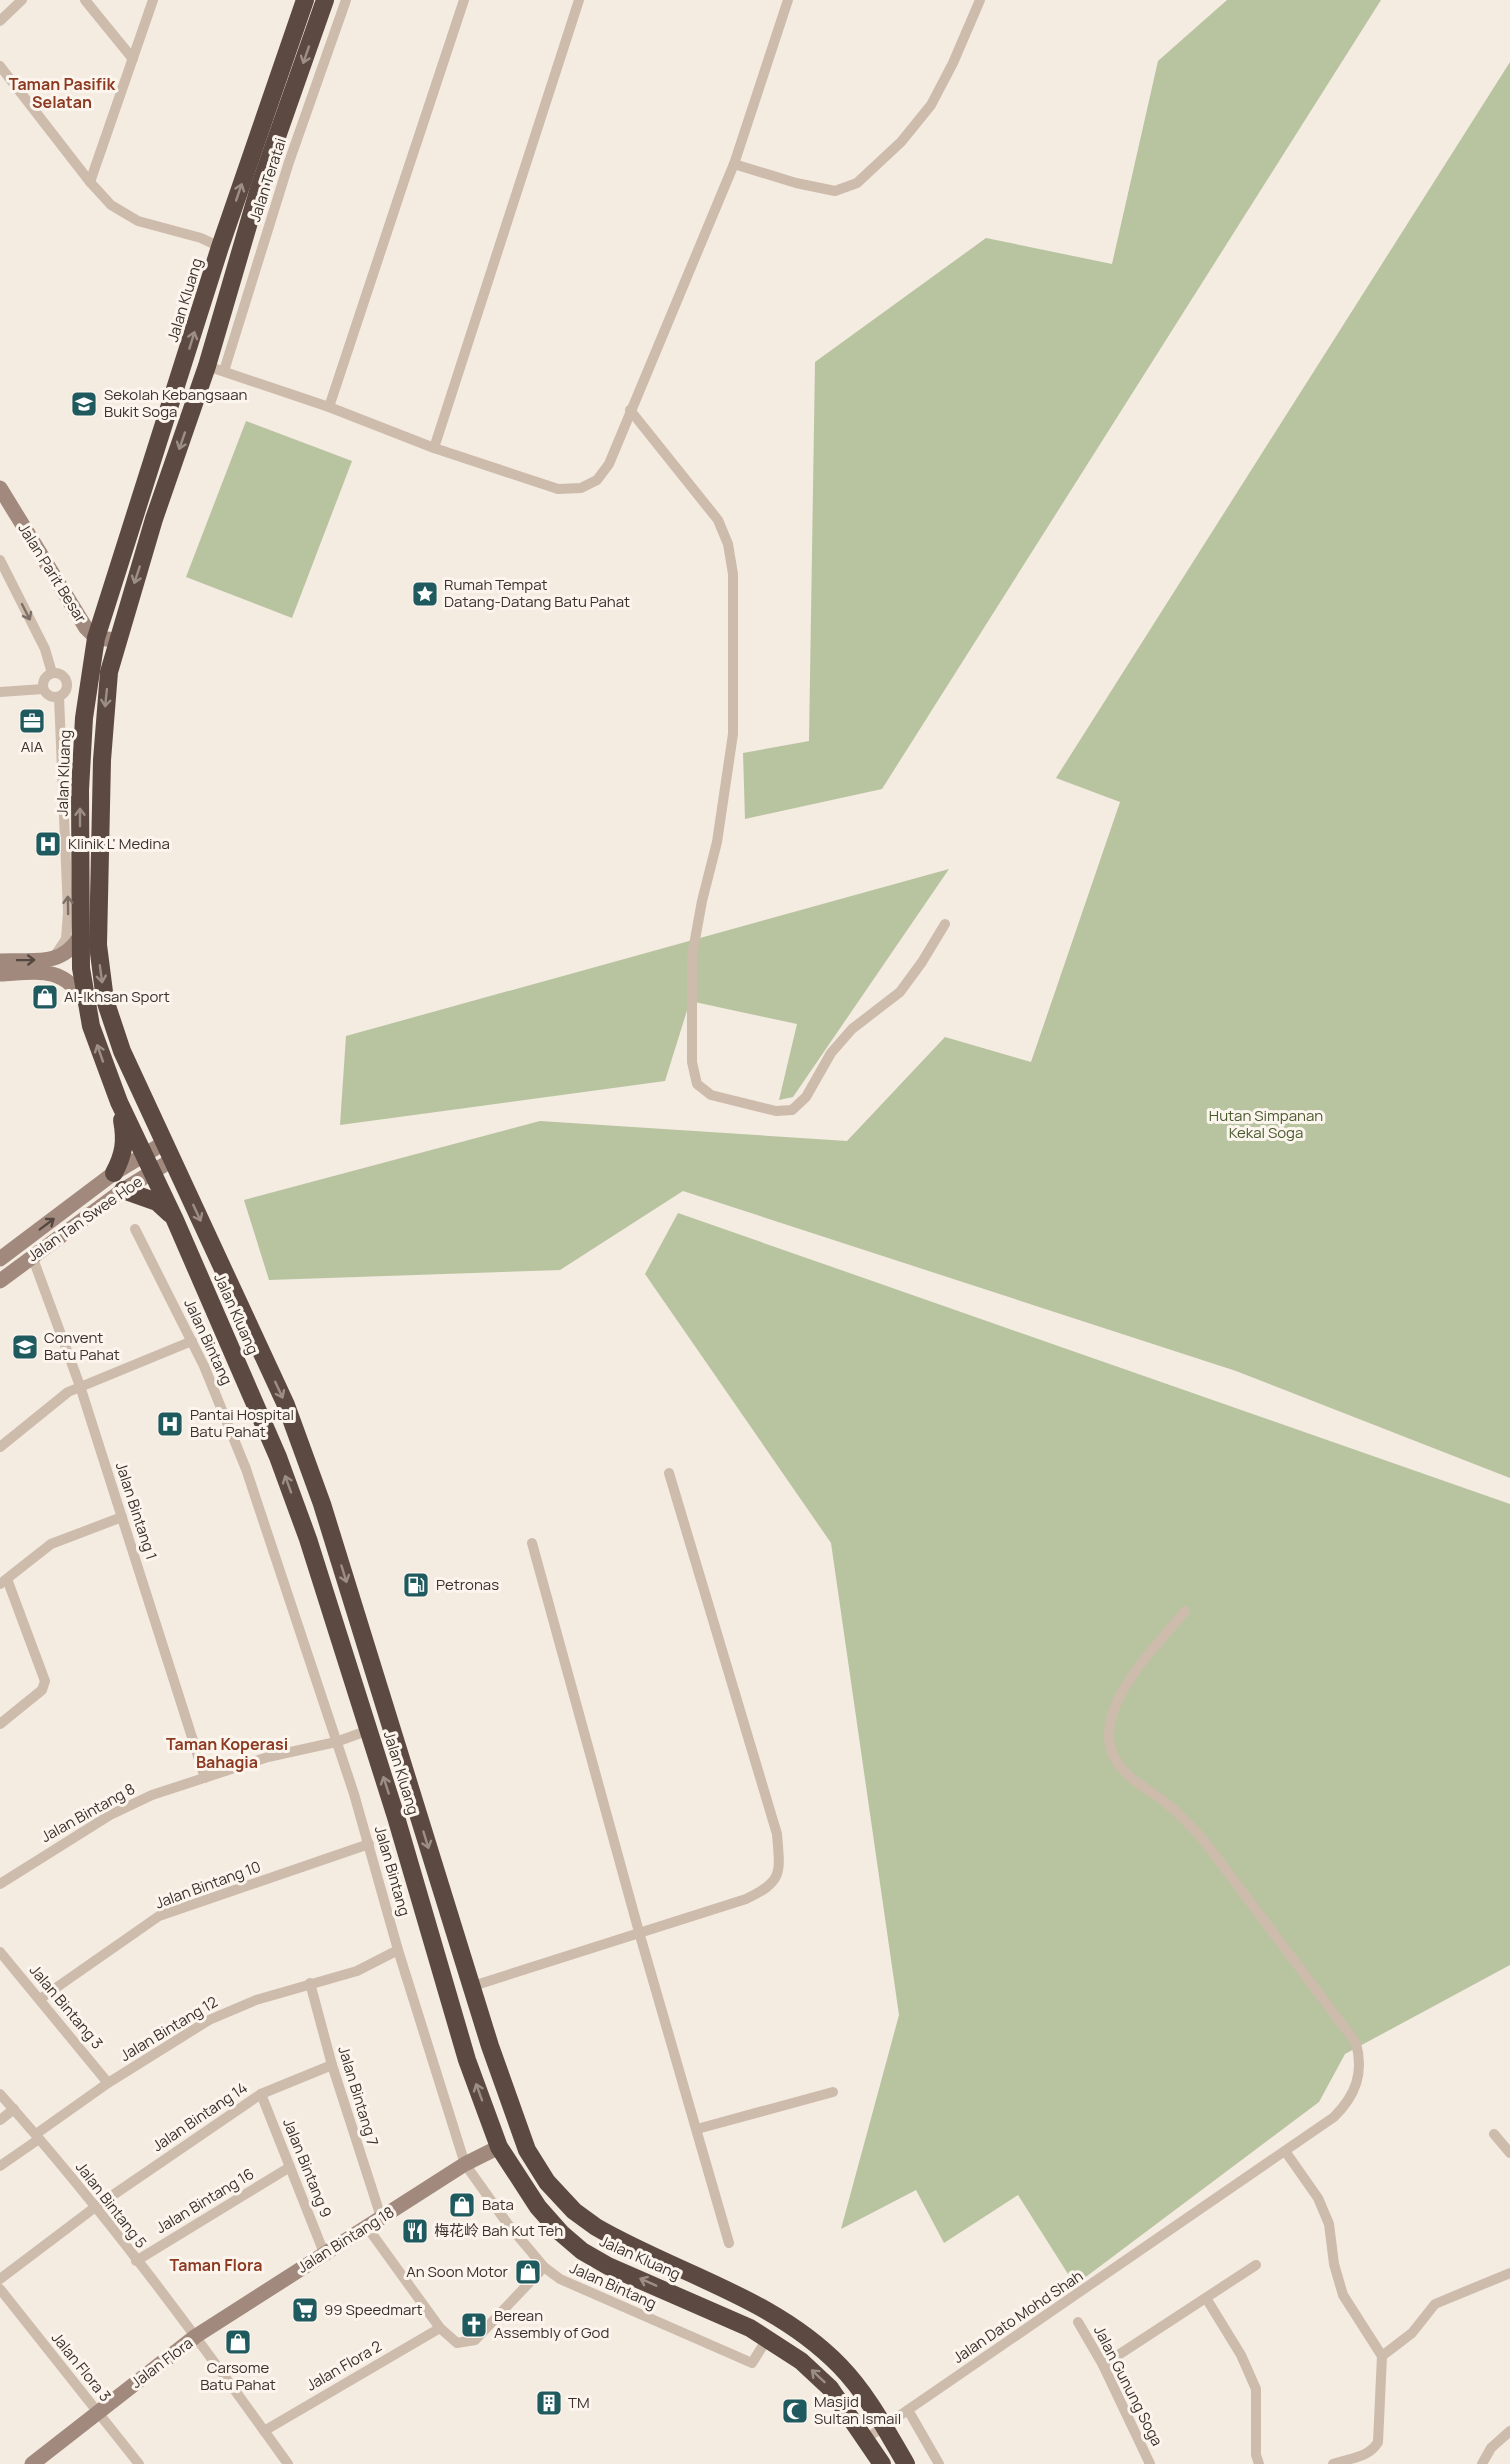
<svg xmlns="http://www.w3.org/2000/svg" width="1510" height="2464" viewBox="0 0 1510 2464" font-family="Manrope,'Noto Sans SC',sans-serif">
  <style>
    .green { fill: #b8c4a0 }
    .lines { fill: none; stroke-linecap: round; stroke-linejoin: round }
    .street { stroke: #cdbbac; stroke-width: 10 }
    .secondary { stroke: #a18a7d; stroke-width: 15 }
    .highway { stroke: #5c4a42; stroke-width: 18 }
    .oneway { stroke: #9c8e87 }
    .oneway2 { stroke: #7d6f65 }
    .oneway3 { stroke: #544640 }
    .labels { text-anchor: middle; stroke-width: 6; stroke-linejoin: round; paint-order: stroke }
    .street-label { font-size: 15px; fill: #3b302b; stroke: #fbf5ee }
    .poi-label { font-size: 15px; fill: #3b302b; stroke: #fbf5ee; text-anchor: start }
    .park-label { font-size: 15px; fill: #4a5a2e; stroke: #fbf5ee }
    .neighbourhood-label { font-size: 16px; font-weight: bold; fill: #8c3b22; stroke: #fbf5ee }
  </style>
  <rect width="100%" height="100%" fill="#f4ebe1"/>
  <!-- green -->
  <g class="green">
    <polygon points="1227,0 1381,0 882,789 745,819 743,753 809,741 815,362 986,238 1112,264 1158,61"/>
    <polygon points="1510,62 1510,1478 1236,1371 683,1191 560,1270 269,1280 244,1200 540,1121 847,1141 945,1037 1031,1062 1120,802 1056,778"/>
    <polygon points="246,421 352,461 292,618 186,577"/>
    <polygon points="949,869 793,1097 779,1100 797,1024 690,1001 665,1081 340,1125 346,1036"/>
    <polygon points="678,1213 1510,1504 1510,1965 1345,2054 1319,2102 1075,2285 1018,2195 944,2243 916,2190 841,2229 899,2015 831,1543 645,1274"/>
  </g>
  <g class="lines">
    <!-- street -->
    <g class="street">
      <polyline points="85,0 133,59"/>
      <polyline points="0,21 22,0"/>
      <polyline points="0,66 90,182 111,205 138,221 201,238 220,247"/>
      <polyline points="734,164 796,183 835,191 857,183 901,142 931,105 953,63 980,0"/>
      <polyline points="90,182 153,0"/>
      <polyline points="207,366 329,407 434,448 558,489 581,488 597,480 609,464 734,164 788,0"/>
      <polyline points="224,371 289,162 346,0"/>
      <polyline points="329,407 464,0"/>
      <polyline points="630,410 718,520 728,544 733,574 733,734 717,842 702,901 692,956 692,1062 697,1084 711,1095 776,1111 792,1110 806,1097 831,1053 852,1029 900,992 922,962 945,924"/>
      <polyline points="434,448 579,0"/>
      <polyline points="0,560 45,649 52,673"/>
      <circle cx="55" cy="685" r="12"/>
      <polyline points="0,692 43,689"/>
      <polyline points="54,957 66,939 68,912 59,697"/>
      <polyline points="135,1229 204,1366 246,1469 354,1794 398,1950 465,2164 507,2223 544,2267 560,2279 752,2363 767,2339"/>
      <polyline points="32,1256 80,1386 205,1778"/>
      <polyline points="0,1447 68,1392 192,1341"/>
      <polyline points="532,1543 639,1932 729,2243"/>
      <polyline points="0,1584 51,1544 122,1517"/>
      <polyline points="0,1724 42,1690 45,1681 7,1579"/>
      <polyline points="0,1884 110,1815 152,1795 268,1757 336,1742 369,1730"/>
      <polyline points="0,1952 108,2083"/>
      <polyline points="310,1983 332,2065 381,2217"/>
      <path d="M473,1986L746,1899C784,1881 780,1873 777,1834L669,1473"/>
      <polyline points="40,1999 159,1916 369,1844"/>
      <path d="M0,2094C104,2210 197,2337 288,2464"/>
      <polyline points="261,2094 324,2253"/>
      <polyline points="0,2120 14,2109"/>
      <polyline points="697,2129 833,2092"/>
      <polyline points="36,2134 108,2083 209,2020 256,2000 357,1971 398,1950"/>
      <polyline points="1494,2134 1510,2153"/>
      <path d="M1285,2151L1318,2198L1329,2224L1334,2264L1343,2295L1382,2356L1378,2442C1369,2458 1349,2458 1333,2464"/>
      <polyline points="0,2166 39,2139"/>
      <polyline points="367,2227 440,2328 457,2343 475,2340 544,2267"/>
      <polyline points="136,2261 290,2167"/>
      <polyline points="0,2279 94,2208 261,2094 332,2065"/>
      <polyline points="0,2289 139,2464"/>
      <polyline points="1206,2298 1241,2355 1256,2389 1256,2455 1259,2464"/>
      <polyline points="1078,2322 1103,2365 1150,2464"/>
      <polyline points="1382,2356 1412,2333 1435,2304 1510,2273"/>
      <polyline points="1103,2365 1256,2265"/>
      <polyline points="908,2410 939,2464"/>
      <polyline points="264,2431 440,2328"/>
      <path d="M867,2438L1334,2117C1356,2095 1364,2073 1356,2043L1205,1842C1193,1828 1180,1814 1166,1803C1153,1792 1136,1784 1125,1772C1075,1722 1155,1649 1185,1611"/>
      <polyline points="1482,2464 1491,2448 1510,2431"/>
    </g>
    <!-- secondary -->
    <g class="secondary">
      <polyline points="0,488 86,628 96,638 117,640"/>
      <path d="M0,961C32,959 60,968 79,938"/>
      <path d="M0,974C38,972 63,965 85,1002"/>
      <polyline points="0,1259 114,1173 164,1143"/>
      <polyline points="0,1281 123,1190 172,1160"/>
      <polyline points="32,2464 196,2336 465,2164 499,2147"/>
    </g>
    <!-- highway -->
    <g class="highway">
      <polyline points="305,0 220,247 96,638 84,718 80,790 81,968 91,1026 119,1102 175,1220 278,1457 308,1539 396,1817 467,2060 499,2147 538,2207 561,2233 582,2251 608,2266 750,2328 801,2361 830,2388 882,2464"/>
      <path d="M325,0L259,188L207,366L154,519L109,672L102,760L98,945L105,1000L122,1051L286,1405L322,1504L490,2046L527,2150L547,2182L574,2211L596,2227C677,2274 773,2297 840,2366C868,2395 886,2430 906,2464"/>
      <path d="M114,1173C124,1154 126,1141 122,1120"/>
      <polyline points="123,1190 157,1202 170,1214"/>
    </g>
  </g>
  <!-- one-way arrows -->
  <defs><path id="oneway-shaft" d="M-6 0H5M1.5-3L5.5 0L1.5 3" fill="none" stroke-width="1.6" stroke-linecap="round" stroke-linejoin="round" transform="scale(1.5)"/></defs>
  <g class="oneway">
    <use href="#oneway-shaft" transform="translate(306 55) rotate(109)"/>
    <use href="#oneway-shaft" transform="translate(239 192) rotate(-71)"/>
    <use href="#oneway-shaft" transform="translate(192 340) rotate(-73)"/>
    <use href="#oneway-shaft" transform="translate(182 441) rotate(109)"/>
    <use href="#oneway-shaft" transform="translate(137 575) rotate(108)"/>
    <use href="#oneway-shaft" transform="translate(106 698) rotate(96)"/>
    <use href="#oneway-shaft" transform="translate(80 817) rotate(-90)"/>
    <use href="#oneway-shaft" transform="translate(101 974) rotate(82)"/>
    <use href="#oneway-shaft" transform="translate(100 1053) rotate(-109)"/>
    <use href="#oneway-shaft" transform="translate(197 1213) rotate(65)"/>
    <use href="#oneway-shaft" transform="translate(279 1390) rotate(65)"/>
    <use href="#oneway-shaft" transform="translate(288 1484) rotate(-110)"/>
    <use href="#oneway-shaft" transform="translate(344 1574) rotate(73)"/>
    <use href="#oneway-shaft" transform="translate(386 1785) rotate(-108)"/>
    <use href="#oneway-shaft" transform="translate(426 1840) rotate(73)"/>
    <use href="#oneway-shaft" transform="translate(479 2092) rotate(-110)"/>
    <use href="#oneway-shaft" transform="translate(648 2282) rotate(-156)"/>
    <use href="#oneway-shaft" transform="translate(818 2376) rotate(-137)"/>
  </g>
  <g class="oneway2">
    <use href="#oneway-shaft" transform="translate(26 612) rotate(63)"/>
    <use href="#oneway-shaft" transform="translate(68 905) rotate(-91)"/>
  </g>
  <g class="oneway3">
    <use href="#oneway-shaft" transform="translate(26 960) rotate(-1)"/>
    <use href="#oneway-shaft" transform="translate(47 1224) rotate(-37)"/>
  </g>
  <!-- icons -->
  <defs>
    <symbol id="school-square" viewBox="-11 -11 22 22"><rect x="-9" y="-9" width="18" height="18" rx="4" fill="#1f5a5e" stroke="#fbf5ee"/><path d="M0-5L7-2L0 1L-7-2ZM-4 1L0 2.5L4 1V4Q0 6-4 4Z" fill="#fff"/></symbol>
    <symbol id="sight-square" viewBox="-11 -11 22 22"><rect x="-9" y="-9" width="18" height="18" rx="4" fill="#1f5a5e" stroke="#fbf5ee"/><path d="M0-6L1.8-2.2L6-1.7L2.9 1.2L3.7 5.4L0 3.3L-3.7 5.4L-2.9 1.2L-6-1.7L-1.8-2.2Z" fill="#fff"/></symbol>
    <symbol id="office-square" viewBox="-11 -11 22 22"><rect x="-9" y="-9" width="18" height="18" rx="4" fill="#1f5a5e" stroke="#fbf5ee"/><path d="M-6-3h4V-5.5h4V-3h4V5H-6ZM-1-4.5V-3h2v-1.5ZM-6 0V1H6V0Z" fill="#fff"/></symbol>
    <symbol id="hospital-square" viewBox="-11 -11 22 22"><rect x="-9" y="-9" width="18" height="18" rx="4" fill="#1f5a5e" stroke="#fbf5ee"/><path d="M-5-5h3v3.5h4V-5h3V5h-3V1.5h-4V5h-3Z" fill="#fff"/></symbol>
    <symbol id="shop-square" viewBox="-11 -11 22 22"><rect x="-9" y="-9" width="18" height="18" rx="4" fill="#1f5a5e" stroke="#fbf5ee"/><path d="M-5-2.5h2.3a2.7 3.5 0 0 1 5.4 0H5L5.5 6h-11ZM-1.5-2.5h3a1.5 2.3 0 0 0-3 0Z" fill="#fff"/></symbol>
    <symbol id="fuel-square" viewBox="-11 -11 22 22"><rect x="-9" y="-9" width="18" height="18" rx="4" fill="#1f5a5e" stroke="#fbf5ee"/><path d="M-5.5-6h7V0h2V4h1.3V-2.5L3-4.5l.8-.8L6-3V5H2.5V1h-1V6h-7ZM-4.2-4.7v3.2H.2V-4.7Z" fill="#fff"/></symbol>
    <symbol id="restaurant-square" viewBox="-11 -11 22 22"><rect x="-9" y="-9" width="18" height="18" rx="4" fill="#1f5a5e" stroke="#fbf5ee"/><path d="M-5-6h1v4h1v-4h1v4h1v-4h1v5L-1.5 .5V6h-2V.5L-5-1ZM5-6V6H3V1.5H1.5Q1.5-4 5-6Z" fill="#fff"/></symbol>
    <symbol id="supermarket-square" viewBox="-11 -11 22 22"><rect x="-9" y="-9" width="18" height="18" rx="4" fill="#1f5a5e" stroke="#fbf5ee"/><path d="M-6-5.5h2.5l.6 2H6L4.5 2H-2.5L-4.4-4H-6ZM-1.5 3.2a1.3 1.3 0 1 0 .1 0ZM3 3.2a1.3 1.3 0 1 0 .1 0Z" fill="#fff"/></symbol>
    <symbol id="church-square" viewBox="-11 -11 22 22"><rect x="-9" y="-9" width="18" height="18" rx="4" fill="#1f5a5e" stroke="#fbf5ee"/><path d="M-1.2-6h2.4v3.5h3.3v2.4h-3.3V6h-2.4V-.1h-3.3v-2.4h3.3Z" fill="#fff"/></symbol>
    <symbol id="building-square" viewBox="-11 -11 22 22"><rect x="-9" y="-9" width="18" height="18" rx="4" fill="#1f5a5e" stroke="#fbf5ee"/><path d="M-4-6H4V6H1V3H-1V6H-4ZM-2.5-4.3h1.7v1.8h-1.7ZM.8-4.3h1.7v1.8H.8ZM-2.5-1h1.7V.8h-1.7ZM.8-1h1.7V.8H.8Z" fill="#fff"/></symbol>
    <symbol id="mosque-square" viewBox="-11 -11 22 22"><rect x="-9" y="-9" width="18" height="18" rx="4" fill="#1f5a5e" stroke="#fbf5ee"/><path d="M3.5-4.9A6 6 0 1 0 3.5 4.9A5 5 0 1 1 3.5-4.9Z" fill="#fff"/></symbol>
  </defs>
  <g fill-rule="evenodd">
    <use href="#school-square" x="69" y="389" width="30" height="30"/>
    <use href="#sight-square" x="410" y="579" width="30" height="30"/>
    <use href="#office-square" x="17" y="706" width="30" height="30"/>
    <use href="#hospital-square" x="33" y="829" width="30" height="30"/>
    <use href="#shop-square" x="30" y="982" width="30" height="30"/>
    <use href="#school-square" x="10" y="1332" width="30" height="30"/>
    <use href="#hospital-square" x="155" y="1409" width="30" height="30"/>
    <use href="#fuel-square" x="401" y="1570" width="30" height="30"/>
    <use href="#shop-square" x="447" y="2190" width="30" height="30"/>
    <use href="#restaurant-square" x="400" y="2216" width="30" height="30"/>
    <use href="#shop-square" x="513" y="2257" width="30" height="30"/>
    <use href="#supermarket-square" x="290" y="2295" width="30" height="30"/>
    <use href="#church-square" x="459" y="2310" width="30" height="30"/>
    <use href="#shop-square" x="223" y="2327" width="30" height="30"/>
    <use href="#building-square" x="534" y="2388" width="30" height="30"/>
    <use href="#mosque-square" x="780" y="2396" width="30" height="30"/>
  </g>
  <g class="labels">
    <!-- street labels -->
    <g class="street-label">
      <text transform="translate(268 180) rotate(-72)" y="5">Jalan Teratai</text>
      <text transform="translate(185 300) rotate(-73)" y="5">Jalan Kluang</text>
      <text transform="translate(52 573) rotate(58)" y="5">Jalan Parit Besar</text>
      <text transform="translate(64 773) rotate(-88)" y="5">Jalan Kluang</text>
      <text transform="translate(85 1219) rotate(-35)" y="5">Jalan Tan Swee Hoe</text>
      <text transform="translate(236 1314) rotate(66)" y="5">Jalan Kluang</text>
      <text transform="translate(208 1342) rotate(65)" y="5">Jalan Bintang</text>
      <text transform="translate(136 1511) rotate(72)" y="5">Jalan Bintang 1</text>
      <text transform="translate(401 1773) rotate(73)" y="5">Jalan Kluang</text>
      <text transform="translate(88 1813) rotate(-29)" y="5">Jalan Bintang 8</text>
      <text transform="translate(392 1871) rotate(74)" y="5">Jalan Bintang</text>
      <text transform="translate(208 1885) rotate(-20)" y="5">Jalan Bintang 10</text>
      <text transform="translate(66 2007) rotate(50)" y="5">Jalan Bintang 3</text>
      <text transform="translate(169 2029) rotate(-31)" y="5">Jalan Bintang 12</text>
      <text transform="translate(358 2096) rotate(73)" y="5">Jalan Bintang 7</text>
      <text transform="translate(200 2117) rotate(-34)" y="5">Jalan Bintang 14</text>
      <text transform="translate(307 2168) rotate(68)" y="5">Jalan Bintang 9</text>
      <text transform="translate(205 2201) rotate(-31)" y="5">Jalan Bintang 16</text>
      <text transform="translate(111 2205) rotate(52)" y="5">Jalan Bintang 5</text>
      <text transform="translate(346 2240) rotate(-32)" y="5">Jalan Bintang 18</text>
      <text transform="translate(640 2258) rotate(24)" y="5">Jalan Kluang</text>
      <text transform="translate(613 2286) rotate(24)" y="5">Jalan Bintang</text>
      <text transform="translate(1018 2317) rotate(-34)" y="5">Jalan Dato Mohd Shah</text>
      <text transform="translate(162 2363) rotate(-37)" y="5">Jalan Flora</text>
      <text transform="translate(344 2366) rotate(-30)" y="5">Jalan Flora 2</text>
      <text transform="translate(81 2367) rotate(51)" y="5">Jalan Flora 3</text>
      <text transform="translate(1128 2386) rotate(63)" y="5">Jalan Gunung Soga</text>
    </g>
    <!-- poi labels -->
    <g class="poi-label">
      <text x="104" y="400">Sekolah Kebangsaan<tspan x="104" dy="17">Bukit Soga</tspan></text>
      <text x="444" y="590">Rumah Tempat<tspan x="444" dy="17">Datang-Datang Batu Pahat</tspan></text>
      <text x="32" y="752" text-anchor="middle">AIA</text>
      <text x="68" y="849">Klinik L' Medina</text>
      <text x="64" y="1002">Al-Ikhsan Sport</text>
      <text x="44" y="1343">Convent<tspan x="44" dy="17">Batu Pahat</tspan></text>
      <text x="190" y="1420">Pantai Hospital<tspan x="190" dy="17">Batu Pahat</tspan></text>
      <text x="436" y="1590">Petronas</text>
      <text x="482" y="2210">Bata</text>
      <text x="434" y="2236">梅花岭 Bah Kut Teh</text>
      <text x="508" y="2277" text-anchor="end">An Soon Motor</text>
      <text x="324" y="2315">99 Speedmart</text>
      <text x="494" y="2321">Berean<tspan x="494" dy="17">Assembly of God</tspan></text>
      <text x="238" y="2373" text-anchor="middle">Carsome<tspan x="238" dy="17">Batu Pahat</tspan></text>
      <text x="814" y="2407">Masjid<tspan x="814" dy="17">Sultan Ismail</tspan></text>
      <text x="568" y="2408">TM</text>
    </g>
    <!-- park labels -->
    <g class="park-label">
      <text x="1266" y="1121">Hutan Simpanan<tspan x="1266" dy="17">Kekal Soga</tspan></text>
    </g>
    <!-- neighbourhood labels -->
    <g class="neighbourhood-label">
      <text x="62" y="90">Taman Pasifik<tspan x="62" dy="18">Selatan</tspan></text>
      <text x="227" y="1750">Taman Koperasi<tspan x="227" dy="18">Bahagia</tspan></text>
      <text x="216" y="2271">Taman Flora</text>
    </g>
  </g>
</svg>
